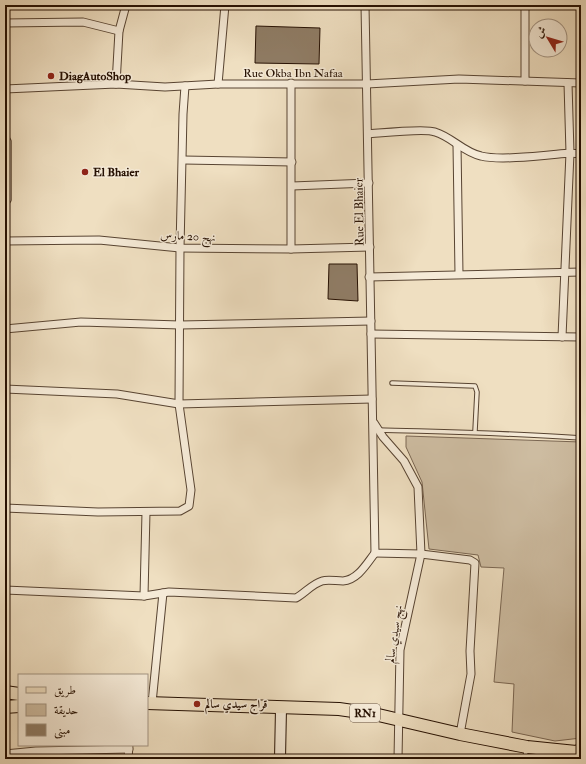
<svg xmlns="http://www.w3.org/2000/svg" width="586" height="764" viewBox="0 0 586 764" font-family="'IM FELL Double Pica',Amiri,serif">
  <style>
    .green { fill: #cdbca1; stroke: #7a6652 }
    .building { fill: #8f7c65; stroke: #261002 }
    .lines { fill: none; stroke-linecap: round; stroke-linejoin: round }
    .service-casing { stroke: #584432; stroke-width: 5.5 }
    .minor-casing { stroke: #584432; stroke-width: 9 }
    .secondary-casing { stroke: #261002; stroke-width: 12 }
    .primary-casing { stroke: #261002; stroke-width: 14 }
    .service { stroke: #f5ead7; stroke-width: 3.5 }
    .minor { stroke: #f5ead7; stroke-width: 7 }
    .secondary { stroke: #f5ead7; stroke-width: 10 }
    .primary { stroke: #efdfc1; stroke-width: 12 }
    .poi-dot { fill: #8f2418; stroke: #f5ead7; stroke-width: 1.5 }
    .labels { text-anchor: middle; stroke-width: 3; stroke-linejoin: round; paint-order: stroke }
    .shield { fill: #f5ead7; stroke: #645142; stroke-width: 1 }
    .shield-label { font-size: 11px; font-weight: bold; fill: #261002 }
    .street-label { font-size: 12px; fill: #261002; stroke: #f5ead7 }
    .poi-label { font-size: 12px; font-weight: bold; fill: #261002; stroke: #f5ead7; text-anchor: start }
  </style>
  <rect width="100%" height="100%" fill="#efdfc1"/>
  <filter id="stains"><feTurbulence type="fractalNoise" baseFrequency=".005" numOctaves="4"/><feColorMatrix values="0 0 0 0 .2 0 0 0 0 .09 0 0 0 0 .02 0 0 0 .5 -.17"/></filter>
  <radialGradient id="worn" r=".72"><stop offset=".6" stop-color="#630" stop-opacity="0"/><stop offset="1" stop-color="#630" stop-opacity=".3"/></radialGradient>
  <!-- green -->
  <polygon class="green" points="406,436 581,442 581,738 555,741 512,732 514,684 494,682 504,568 481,567 478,555 429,549 422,482 406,447"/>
  <!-- building -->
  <g class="building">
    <polygon points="256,26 320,28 319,64 255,63"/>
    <polygon points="329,264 357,264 358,301 328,299"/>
  </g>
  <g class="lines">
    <defs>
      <g id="service">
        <polyline points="5,134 9,141 9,200 5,206"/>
        <polyline points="392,383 475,386 477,392 475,431"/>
        <path d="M378,430C446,432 514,433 581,438"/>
        <polyline points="525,759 526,750"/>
      </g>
      <g id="minor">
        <polyline points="365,5 375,553 421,554 470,560 475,563 470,651 471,674 460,734"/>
        <polyline points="5,23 83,22 119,31"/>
        <polyline points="525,81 525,5"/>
        <polyline points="568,83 570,153 581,154"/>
        <polyline points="116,84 119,31 126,5"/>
        <polyline points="218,84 225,5"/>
        <polyline points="5,89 116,84 165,87 218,84 367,84 459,79 581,83"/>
        <path d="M368,134C382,133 425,128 435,132C452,137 463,152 481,156C501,161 547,155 570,153L562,337"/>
        <polyline points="457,145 459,274"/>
        <polyline points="183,160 292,162"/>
        <polyline points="292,186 369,183"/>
        <polyline points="5,241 99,240 180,248 291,249 370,247"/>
        <polyline points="291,249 291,83"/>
        <polyline points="369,277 581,272"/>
        <polyline points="5,329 81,322 180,325 371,321"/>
        <polyline points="371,334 581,337"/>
        <polyline points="5,389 117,394 179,404 372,399"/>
        <polyline points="374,423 383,437 404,461 418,487 421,554 400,650 398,759"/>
        <polyline points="5,508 98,512 180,511 189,506 191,490 179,404 180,248 183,114 185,86"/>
        <path d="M5,590L144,596L169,592L296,598C305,593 312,584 322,581C328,579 336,581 343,581C358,580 367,563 375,553"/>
        <polyline points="144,596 146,512"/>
        <polyline points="152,703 163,593"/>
        <polyline points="5,754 36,751 129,749"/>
        <polyline points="128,759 129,745"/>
      </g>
      <polyline id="secondary" points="280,759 281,708"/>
      <g id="primary">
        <polyline points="5,692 19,694"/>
        <polyline points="147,703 339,709 374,714 460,734 527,747 576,752 581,750"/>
        <polyline points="5,707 19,706"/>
      </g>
    </defs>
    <!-- service casing -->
    <use href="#service" class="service-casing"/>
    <!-- minor casing -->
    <use href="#minor" class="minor-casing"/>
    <!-- secondary casing -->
    <use href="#secondary" class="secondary-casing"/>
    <!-- primary casing -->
    <use href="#primary" class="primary-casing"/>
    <!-- service -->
    <use href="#service" class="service"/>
    <!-- minor -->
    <use href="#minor" class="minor"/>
    <!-- secondary -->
    <use href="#secondary" class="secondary"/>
    <!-- primary -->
    <use href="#primary" class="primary"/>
  </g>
  <!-- markers -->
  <g class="poi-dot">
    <circle cx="51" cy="76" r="4"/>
    <circle cx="85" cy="172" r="4"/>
    <circle cx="197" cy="704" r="4"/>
  </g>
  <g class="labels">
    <!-- shield labels -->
    <rect class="shield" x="350" y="704" width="30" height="18" rx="3"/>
    <g class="shield-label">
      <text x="365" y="717">RN1</text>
    </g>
    <!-- street labels -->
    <g class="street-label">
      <text x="293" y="77">Rue Okba Ibn Nafaa</text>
      <text transform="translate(359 212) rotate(-91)" y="4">Rue El Bhaier</text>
      <text transform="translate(188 236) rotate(3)" y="4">نهج 20 مارس</text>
      <text transform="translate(394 634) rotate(-81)" y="4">نهج سيدي سالم</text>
    </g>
    <!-- poi labels -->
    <g class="poi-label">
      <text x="59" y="80">DiagAutoShop</text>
      <text x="93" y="176">El Bhaier</text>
      <text x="205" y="708">قراج سيدي سالم</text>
    </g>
  </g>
  <!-- margin -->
  <rect width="586" height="764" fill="none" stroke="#efdfc1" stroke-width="20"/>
  <rect x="6" y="6" width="574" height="752" fill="none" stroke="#261002" stroke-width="2"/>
  <rect x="10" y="10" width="566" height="744" fill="none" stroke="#261002"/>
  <!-- legend -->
  <rect x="18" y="674" width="130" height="72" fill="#f5ead7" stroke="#a29382"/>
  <rect x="26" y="687" width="20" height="6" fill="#efdfc1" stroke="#a29382"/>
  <text x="54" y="694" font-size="12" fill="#261002">طريق</text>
  <rect x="26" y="704" width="20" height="12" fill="#cdbca1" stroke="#a29382"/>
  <text x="54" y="714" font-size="12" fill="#261002">حديقة</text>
  <rect x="26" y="724" width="20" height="12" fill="#8f7c65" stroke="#a29382"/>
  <text x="54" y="734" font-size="12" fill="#261002">مبنى</text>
  <!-- north arrow -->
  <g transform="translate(548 38) rotate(308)"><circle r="19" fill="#f5ead7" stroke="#a29382"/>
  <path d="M0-3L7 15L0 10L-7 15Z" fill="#8f2418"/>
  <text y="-6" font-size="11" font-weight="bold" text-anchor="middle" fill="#261002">ش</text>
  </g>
  <rect width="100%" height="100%" filter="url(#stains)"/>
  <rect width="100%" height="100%" fill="url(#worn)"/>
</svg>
